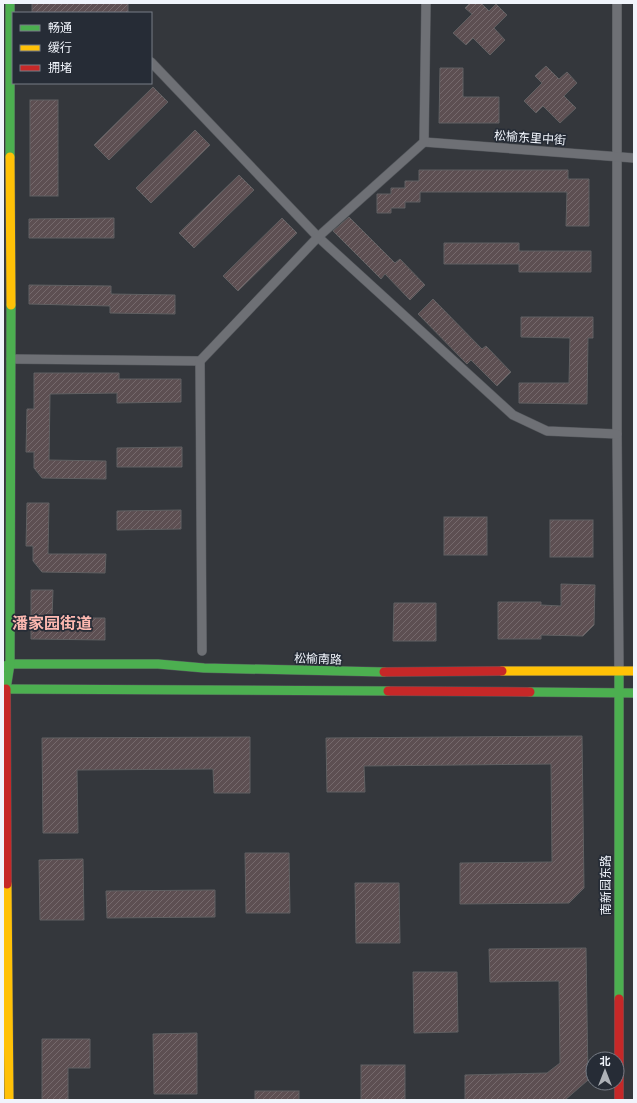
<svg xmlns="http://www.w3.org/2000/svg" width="637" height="1103" viewBox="0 0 637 1103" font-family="Bitter,'Noto Sans SC',serif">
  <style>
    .building { fill: url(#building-hatch); stroke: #606062 }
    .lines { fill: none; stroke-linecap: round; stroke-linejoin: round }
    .street-casing { stroke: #53565b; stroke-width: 10 }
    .fast-casing { stroke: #53565b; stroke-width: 10 }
    .slow-casing { stroke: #53565b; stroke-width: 10 }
    .jam-casing { stroke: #53565b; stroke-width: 10 }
    .street { stroke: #6e7075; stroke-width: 9 }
    .fast { stroke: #4caf50; stroke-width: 9 }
    .slow { stroke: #ffc107; stroke-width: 9 }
    .jam { stroke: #c62828; stroke-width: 9 }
    .labels { text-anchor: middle; stroke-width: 3.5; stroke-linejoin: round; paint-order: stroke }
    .street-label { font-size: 12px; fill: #f0f4fb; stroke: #262c36 }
    .district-label { font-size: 16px; font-weight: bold; fill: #fcb8b0; stroke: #262c36 }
  </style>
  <defs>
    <pattern id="building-hatch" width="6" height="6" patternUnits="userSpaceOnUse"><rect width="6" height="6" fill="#5d4f52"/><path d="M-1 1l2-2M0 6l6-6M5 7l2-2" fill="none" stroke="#75696c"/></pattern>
  </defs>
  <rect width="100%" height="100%" fill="#34373c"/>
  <!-- building -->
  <g class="building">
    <rect x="32" y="3" width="96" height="10"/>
    <polygon points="470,3 481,3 489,11 496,4 507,15 494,28 505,40 490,55 473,38 466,45 453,33 472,14 465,8"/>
    <polygon points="546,66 559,79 567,72 577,83 564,96 576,108 560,123 543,106 536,113 524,101 542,83 535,76"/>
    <polygon points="440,68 463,68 463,97 499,97 499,123 439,123"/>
    <polygon points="153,87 168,102 109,160 94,145"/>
    <rect x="30" y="100" width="28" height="96"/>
    <polygon points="195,130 210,145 151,203 136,188"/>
    <polygon points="419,170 568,170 568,179 589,179 589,226 566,226 567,192 420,192 420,202 405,202 405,208 391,208 391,213 377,213 377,194 391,194 391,188 405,188 405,181 419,181"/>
    <polygon points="239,175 254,190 194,248 179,233"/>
    <polygon points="349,217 395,263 400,259 425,285 410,300 385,274 381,279 333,231"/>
    <polygon points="114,218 114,238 29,238 29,219"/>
    <polygon points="282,218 297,233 238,291 223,276"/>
    <polygon points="444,243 519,243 519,251 591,251 591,272 519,272 519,264 444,264"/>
    <polygon points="29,285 111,286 111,294 175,295 175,314 110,313 110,306 29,304"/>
    <polygon points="433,299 482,349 486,346 511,372 497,386 471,360 467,364 418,314"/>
    <polygon points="521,317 593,317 593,338 588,338 587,404 519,403 519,383 569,383 570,338 521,337"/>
    <polygon points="34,373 119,373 119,379 181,379 181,402 117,403 117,393 50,394 49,460 106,461 106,479 42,478 34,468 34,452 26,452 27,409 34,409"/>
    <polygon points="182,447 182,467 117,467 117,448"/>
    <polygon points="27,503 49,503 48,554 106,554 105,573 42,572 33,561 33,546 26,546"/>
    <polygon points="181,510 181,529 117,530 117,511"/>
    <rect x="444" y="517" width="43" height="38"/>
    <rect x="550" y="520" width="43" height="37"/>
    <polygon points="561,584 595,585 594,625 583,636 541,635 541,639 498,639 498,602 541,602 541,605 561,606"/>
    <polygon points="31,590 53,590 52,618 105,618 105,640 31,639"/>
    <polygon points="394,603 436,603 436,641 393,641"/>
    <polygon points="582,736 584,888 569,903 460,904 460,863 552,862 551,764 364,766 365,792 327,792 326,738"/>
    <polygon points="250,737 250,793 214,793 213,769 77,770 78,833 43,833 42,738"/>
    <polygon points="245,853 289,853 290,913 246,913"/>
    <polygon points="83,859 84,920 40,920 39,860"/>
    <polygon points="355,883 399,883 400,943 356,943"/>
    <polygon points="215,890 215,917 107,918 106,891"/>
    <polygon points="586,948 588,1080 565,1100 465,1100 465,1075 547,1073 560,1063 559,981 490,982 489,949"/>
    <polygon points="413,972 457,972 458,1032 414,1033"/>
    <polygon points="197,1033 197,1094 154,1094 153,1034"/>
    <polygon points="42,1039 90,1039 90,1068 68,1068 68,1100 42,1100"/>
    <rect x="361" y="1065" width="44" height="35"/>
    <rect x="255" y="1091" width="44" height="9"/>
  </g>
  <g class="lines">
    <defs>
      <g id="street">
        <polyline points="617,3 617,434 619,671"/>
        <polyline points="151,62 318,237 513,415 547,431 617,434"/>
        <polyline points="424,142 634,158"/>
        <polyline points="11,359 200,361 318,237 424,142 426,3"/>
        <polyline points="200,361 202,651"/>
      </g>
      <g id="fast">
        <polyline points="10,3 10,157"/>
        <polyline points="3,667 10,664 158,664 204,668 384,672"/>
        <polyline points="3,689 388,691"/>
        <polyline points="6,689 10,664 11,305"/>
        <polyline points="530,692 634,693"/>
        <polyline points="619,999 619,671"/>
      </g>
      <g id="slow">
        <polyline points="10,157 11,305"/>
        <polyline points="502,671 634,671"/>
        <polyline points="7,884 9,1100"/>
      </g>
      <g id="jam">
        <polyline points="384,672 502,671"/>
        <polyline points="6,689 7,884"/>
        <polyline points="388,691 530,692"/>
        <polyline points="619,999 619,1100"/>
      </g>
    </defs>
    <!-- street casing -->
    <use href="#street" class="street-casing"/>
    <!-- fast casing -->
    <use href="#fast" class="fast-casing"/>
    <!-- slow casing -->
    <use href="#slow" class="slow-casing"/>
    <!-- jam casing -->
    <use href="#jam" class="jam-casing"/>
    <!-- street -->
    <use href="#street" class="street"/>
    <!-- fast -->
    <use href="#fast" class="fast"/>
    <!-- slow -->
    <use href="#slow" class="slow"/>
    <!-- jam -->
    <use href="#jam" class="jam"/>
  </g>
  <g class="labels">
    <!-- street labels -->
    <g class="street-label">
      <text transform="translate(530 138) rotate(4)" y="4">松榆东里中街</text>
      <text transform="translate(318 659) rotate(2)" y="4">松榆南路</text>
      <text transform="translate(606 885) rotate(-90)" y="4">南新园东路</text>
    </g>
    <!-- district labels -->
    <g class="district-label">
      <text x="52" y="629">潘家园街道</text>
    </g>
  </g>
  <!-- border -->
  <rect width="637" height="1103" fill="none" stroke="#f0f4fb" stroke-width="8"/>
  <!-- legend -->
  <rect x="12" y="12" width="140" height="72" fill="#262c36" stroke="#777c85"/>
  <rect x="20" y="25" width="20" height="6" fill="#4caf50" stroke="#777c85"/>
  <text x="48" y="32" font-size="12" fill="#f0f4fb">畅通</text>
  <rect x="20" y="45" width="20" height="6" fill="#ffc107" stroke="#777c85"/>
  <text x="48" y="52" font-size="12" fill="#f0f4fb">缓行</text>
  <rect x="20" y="65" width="20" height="6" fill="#c62828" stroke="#777c85"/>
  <text x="48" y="72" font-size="12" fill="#f0f4fb">拥堵</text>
  <!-- north arrow -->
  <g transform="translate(605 1071)"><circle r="19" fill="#262c36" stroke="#777c85"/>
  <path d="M0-3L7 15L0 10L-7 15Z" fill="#aeb2b8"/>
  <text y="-6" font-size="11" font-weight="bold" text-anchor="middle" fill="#f0f4fb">北</text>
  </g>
</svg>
